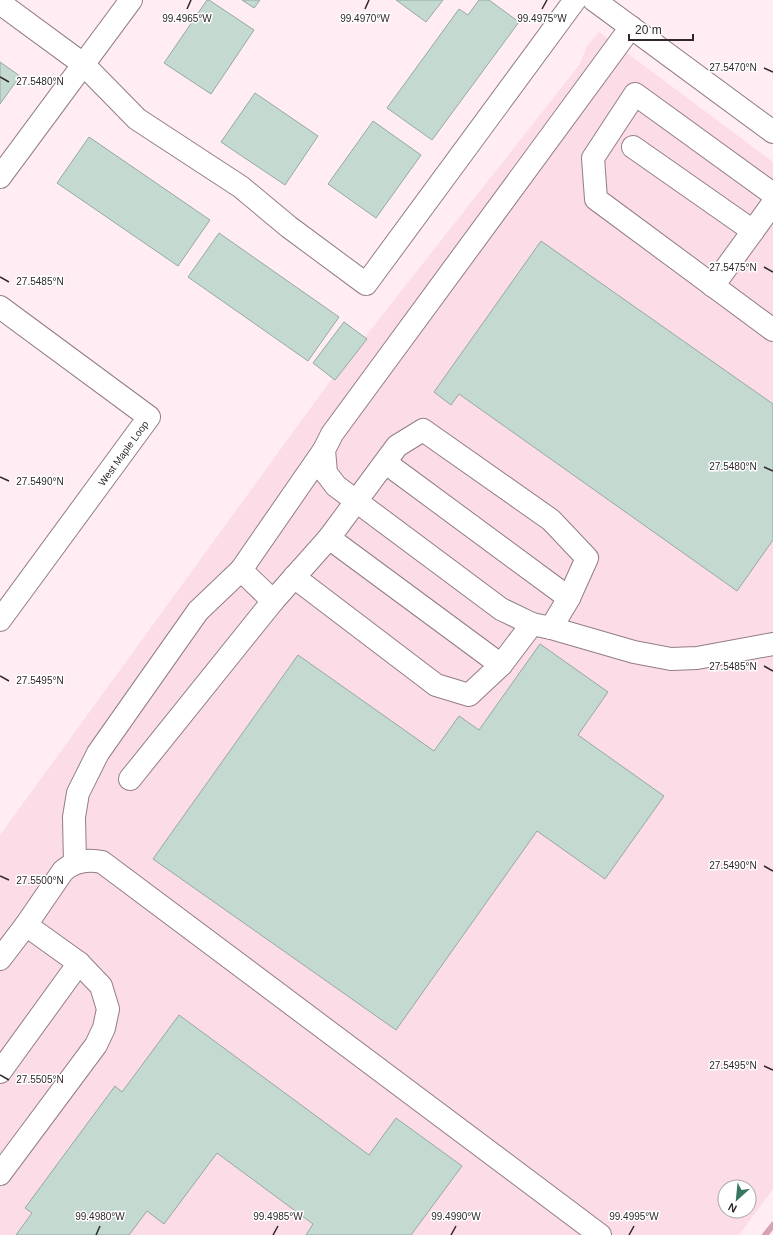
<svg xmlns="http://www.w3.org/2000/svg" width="773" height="1235" viewBox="0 0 773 1235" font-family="Helvetica,sans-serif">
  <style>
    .built { fill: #fbdce7; fill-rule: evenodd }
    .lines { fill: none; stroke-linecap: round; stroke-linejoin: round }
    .stream { stroke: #d8a2b5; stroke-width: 6 }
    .building { fill: #c4dad1; stroke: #94a9a1 }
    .minor-casing { stroke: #927e85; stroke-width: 24 }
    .minor { stroke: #fff; stroke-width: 22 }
    .ticks { fill: none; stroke: #2f272a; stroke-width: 1.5 }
    .labels { text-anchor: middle; stroke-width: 3; stroke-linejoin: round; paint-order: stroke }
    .street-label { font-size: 10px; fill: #2f272a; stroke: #fff }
    .ticks-label { font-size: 10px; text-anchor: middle; fill: #2f272a; stroke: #fff; stroke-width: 3; stroke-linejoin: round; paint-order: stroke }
  </style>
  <rect width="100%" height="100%" fill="#ffedf3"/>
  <!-- built -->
  <path class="built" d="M599,32L773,162V1189L739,1235H0V835L328,384L580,64L587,46ZM725,1187H749V1211H725Z"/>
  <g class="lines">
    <!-- stream -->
    <polyline class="stream" points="765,1235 773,1225"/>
  </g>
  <!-- building -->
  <g class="building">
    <polygon points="207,0 209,0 254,30 211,94 164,63"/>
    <polygon points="242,0 260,0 254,8"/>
    <polygon points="396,0 443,0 426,22"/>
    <polygon points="479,0 489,0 519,22 432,140 387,108 459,9 468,15"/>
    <polygon points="0,62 20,76 0,104"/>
    <polygon points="255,93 318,136 285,185 221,142"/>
    <polygon points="373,121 421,155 376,218 328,184"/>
    <polygon points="89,137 210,220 178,266 57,183"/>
    <polygon points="219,233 339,317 308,361 188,277"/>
    <polygon points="541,241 773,404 773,540 737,591 459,394 451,405 434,392"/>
    <polygon points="344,322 367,339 335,380 313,363"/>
    <polygon points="540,644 608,692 578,735 664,796 605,879 537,831 396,1030 153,859 298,655 434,751 459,716 479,730"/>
    <polygon points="179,1015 369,1155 396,1118 462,1166 411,1235 306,1235 313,1224 217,1153 164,1224 147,1211 129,1235 16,1235 32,1213 25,1208 115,1086 122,1092"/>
  </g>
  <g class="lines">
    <defs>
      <g id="minor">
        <polyline points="594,0 773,132"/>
        <polyline points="0,3 83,64 137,119 241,187 289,227 366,284 575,0"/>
        <polyline points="631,27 332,434 324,450 326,473 336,486 501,609 532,624 551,628 634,652 671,659 697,658 773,644"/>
        <polyline points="633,147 753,231 773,203"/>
        <polyline points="0,177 131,0"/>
        <polyline points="773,194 635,94 593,158 596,199 773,330"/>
        <polyline points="713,286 753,231"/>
        <polyline points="0,307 149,417 0,620"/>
        <polyline points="386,463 569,598"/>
        <polyline points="329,538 501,665"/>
        <polyline points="241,570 324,450"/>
        <polyline points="294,577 436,685 469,695 501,665 532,624"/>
        <polyline points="273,601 329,538 397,446 423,430 551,520 587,558 569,598 551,628"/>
        <polyline points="75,863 74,817 78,793 98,753 198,611 241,570 273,601 130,779"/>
        <path d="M26,925L63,871C74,861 88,859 102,862L600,1235"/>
        <polyline points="0,959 26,925 79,963 101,986 108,1009 104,1028 96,1045 0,1174"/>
        <polyline points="0,1072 79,963"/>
      </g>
    </defs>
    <!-- minor casing -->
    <use href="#minor" class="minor-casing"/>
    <!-- minor -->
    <use href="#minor" class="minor"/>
  </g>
  <!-- ticks -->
  <path class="ticks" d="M187,9L191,0M365,9L369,0M542,9L547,0M764,68L773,72M0,77L9,82M764,267L773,272M0,277L9,282M764,467L773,471M0,477L9,481M764,666L773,671M0,676L9,681M764,866L773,871M0,876L9,880M764,1066L773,1070M0,1075L9,1080M96,1235L100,1226M273,1235L278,1226M451,1235L456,1226M629,1235L634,1226"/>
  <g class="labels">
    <!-- street labels -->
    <g class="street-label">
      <text transform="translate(123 453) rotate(-54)" y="4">West Maple Loop</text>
    </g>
  </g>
  <g class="ticks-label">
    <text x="187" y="22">99.4965°W</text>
    <text x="365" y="22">99.4970°W</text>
    <text x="542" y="22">99.4975°W</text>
    <text x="733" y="71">27.5470°N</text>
    <text x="40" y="85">27.5480°N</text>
    <text x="733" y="271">27.5475°N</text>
    <text x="40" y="285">27.5485°N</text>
    <text x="733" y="470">27.5480°N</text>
    <text x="40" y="485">27.5490°N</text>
    <text x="733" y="670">27.5485°N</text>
    <text x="40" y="684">27.5495°N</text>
    <text x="733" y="869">27.5490°N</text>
    <text x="40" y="884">27.5500°N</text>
    <text x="733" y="1069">27.5495°N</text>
    <text x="40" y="1083">27.5505°N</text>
    <text x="100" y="1220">99.4980°W</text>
    <text x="278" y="1220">99.4985°W</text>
    <text x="456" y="1220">99.4990°W</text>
    <text x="634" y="1220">99.4995°W</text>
  </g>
  <!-- north arrow -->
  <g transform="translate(737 1199) rotate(207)"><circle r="19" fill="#ffffff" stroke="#aca9aa"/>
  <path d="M0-3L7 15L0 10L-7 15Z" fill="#387662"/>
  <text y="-6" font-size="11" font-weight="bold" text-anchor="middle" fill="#2f272a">N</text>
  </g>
  <!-- scale -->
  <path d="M629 34v6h64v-6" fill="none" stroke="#2f272a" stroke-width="2"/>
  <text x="635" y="34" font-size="12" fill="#2f272a" stroke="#ffffff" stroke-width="3" paint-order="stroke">20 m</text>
</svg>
